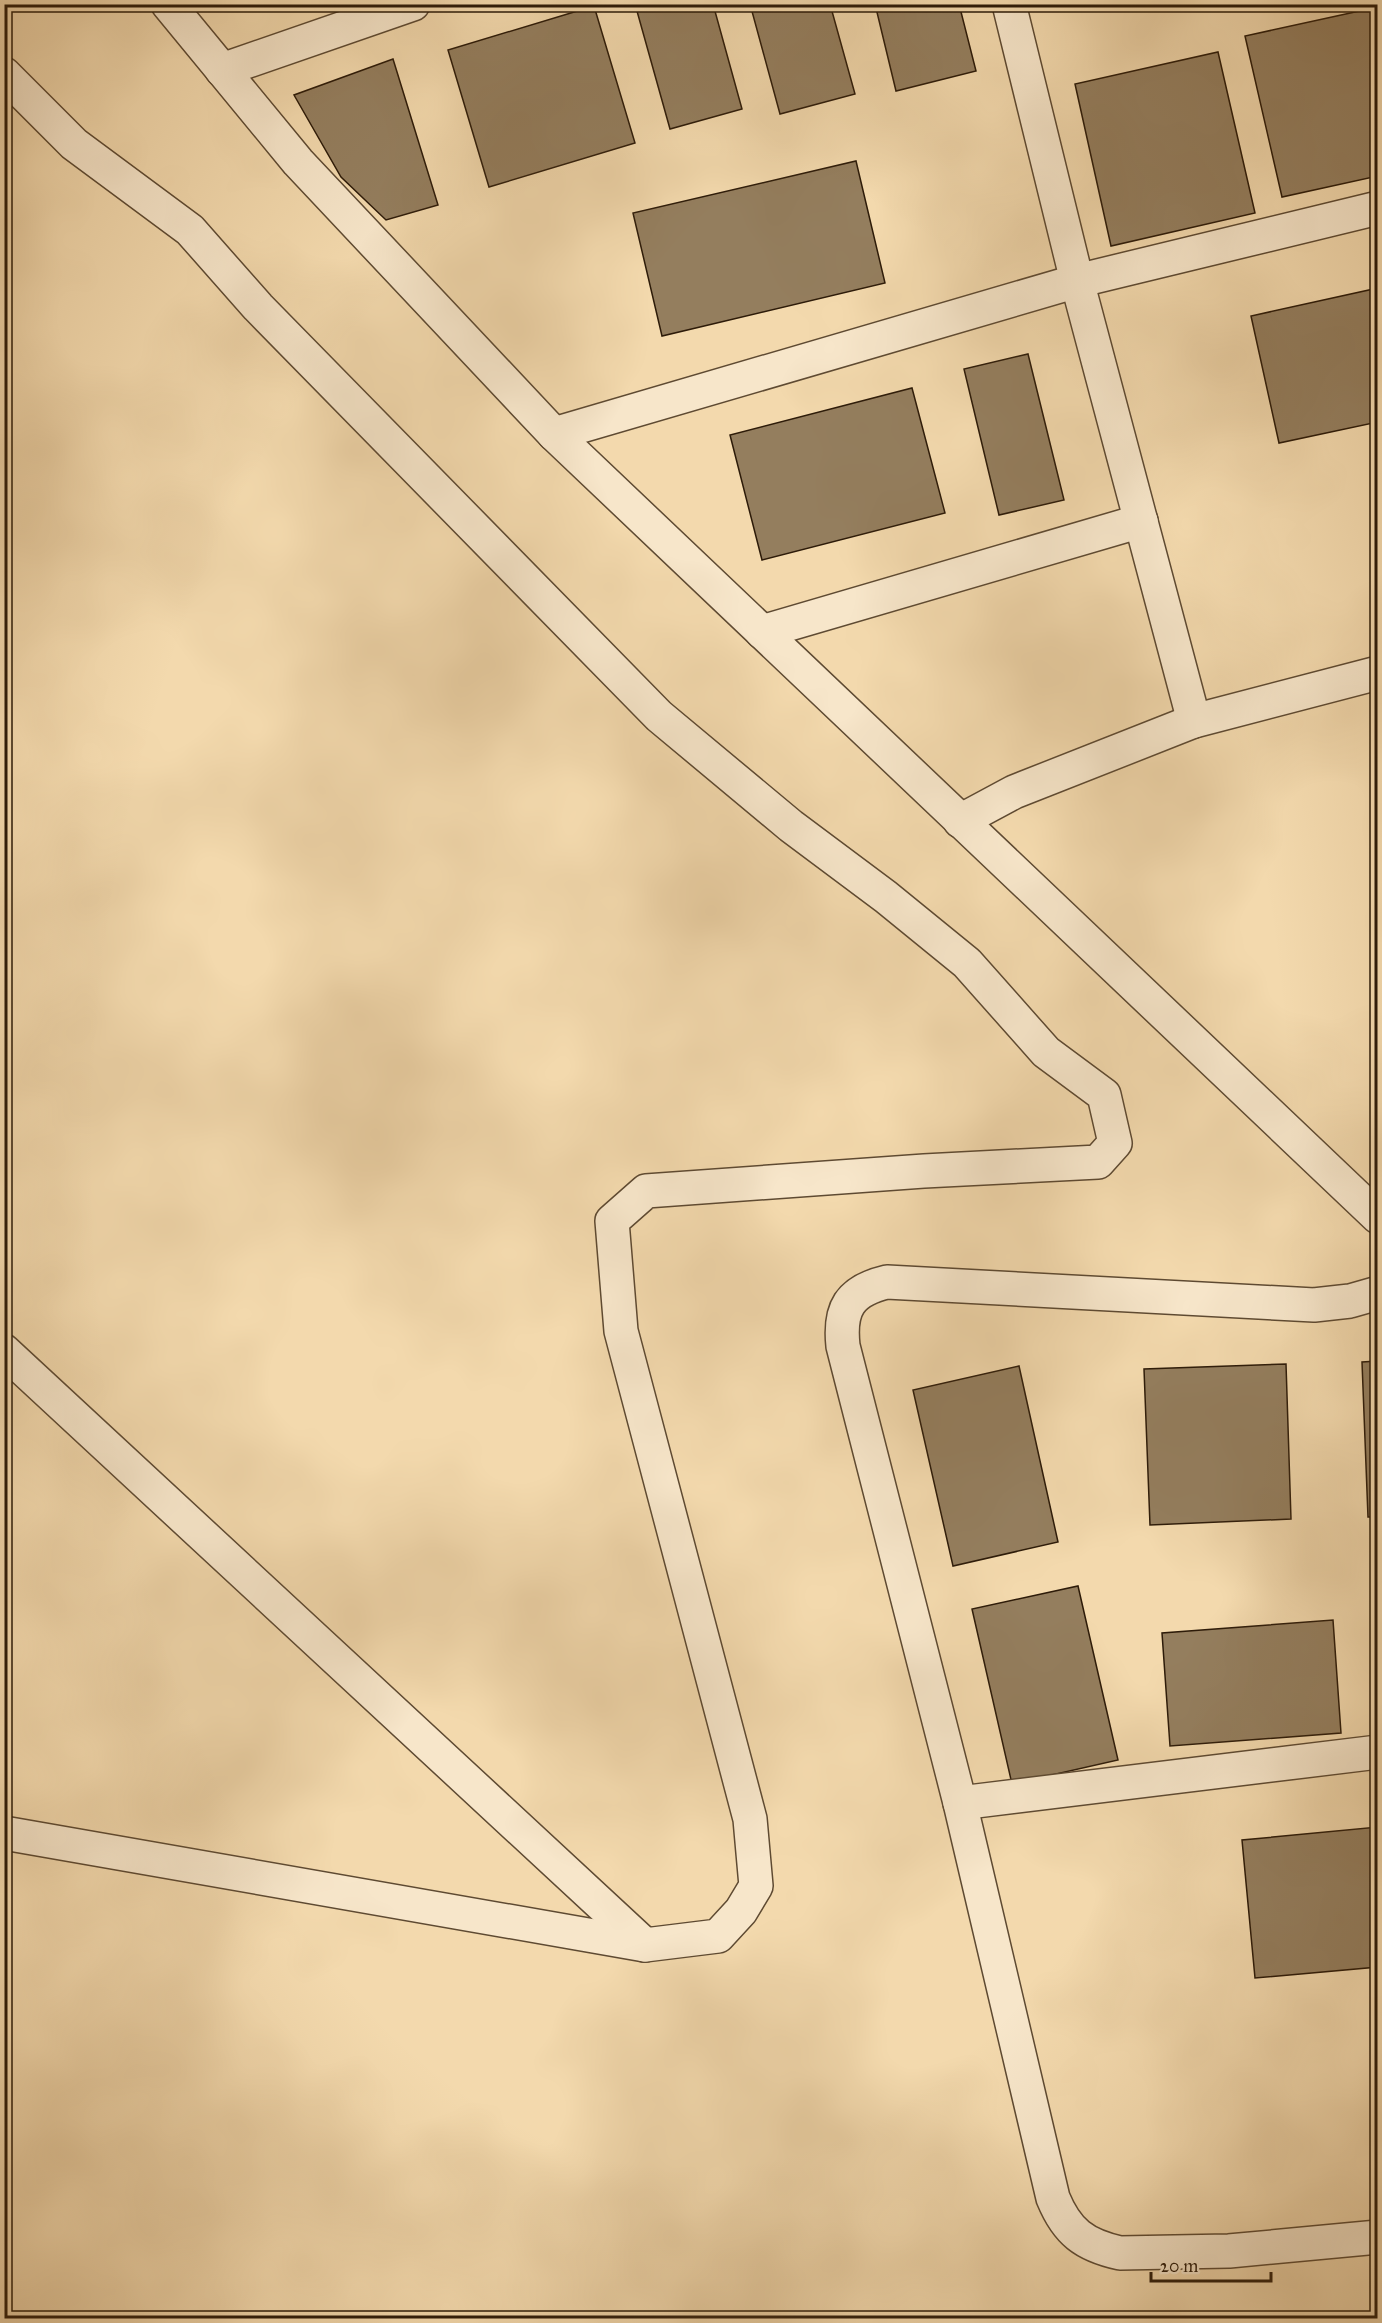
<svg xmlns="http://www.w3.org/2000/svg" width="1382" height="2323" viewBox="0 0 1382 2323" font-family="'IM FELL Great Primer',serif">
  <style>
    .building { fill: #947e5e; stroke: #2d1b09; stroke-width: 1.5 }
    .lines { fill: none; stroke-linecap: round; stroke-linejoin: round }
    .minor-casing { stroke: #5e4a32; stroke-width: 36 }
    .minor { stroke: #f7e6ca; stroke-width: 33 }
  </style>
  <rect width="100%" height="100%" fill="#f3d9ad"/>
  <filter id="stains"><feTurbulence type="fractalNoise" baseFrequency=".00333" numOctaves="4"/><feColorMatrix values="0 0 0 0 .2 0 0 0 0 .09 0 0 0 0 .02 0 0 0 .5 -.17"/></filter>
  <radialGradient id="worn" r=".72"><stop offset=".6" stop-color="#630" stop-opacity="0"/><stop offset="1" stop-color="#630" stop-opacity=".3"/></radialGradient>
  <!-- building -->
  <g class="building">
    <polygon points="635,4 713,4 742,109 670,129"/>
    <polygon points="750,4 830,4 855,94 780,114"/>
    <polygon points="875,4 959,4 976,71 896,91"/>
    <polygon points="594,6 635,143 489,187 448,50"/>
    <polygon points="1378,7 1378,176 1282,197 1245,36"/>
    <polygon points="1218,52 1255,213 1111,246 1075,84"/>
    <polygon points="393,59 438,205 386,220 341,177 294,95"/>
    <polygon points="856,161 885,283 662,336 633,213"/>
    <polygon points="1378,288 1378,422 1279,443 1251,316"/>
    <polygon points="1028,354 1064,500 999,515 964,369"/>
    <polygon points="912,388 945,513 762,560 730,435"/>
    <polygon points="1378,1361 1378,1517 1368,1517 1362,1362"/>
    <polygon points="1286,1364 1291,1519 1150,1525 1144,1369"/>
    <polygon points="1019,1366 1058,1542 953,1566 913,1390"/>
    <polygon points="1078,1586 1118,1760 1012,1784 972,1609"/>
    <polygon points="1333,1620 1341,1733 1170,1746 1162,1633"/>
    <polygon points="1378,1827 1378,1967 1255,1978 1242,1840"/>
  </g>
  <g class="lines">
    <defs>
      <g id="minor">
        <polyline points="168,4 298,162 554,434 1378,1217"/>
        <polyline points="1009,4 1077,281 1194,721"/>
        <polyline points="222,70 413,4"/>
        <polyline points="4,74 74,144 190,230 258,307 659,716 791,826 886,897 967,963 1046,1052 1104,1095 1115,1143 1098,1162 924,1171 646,1191 612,1221 621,1331 750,1819 756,1886 741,1911 718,1936 645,1945 4,1833"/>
        <polyline points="554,434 1077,281 1378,208"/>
        <polyline points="762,632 1141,521"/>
        <polyline points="960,821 1014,792 1194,721 1378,673"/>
        <path d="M1378,1293L1350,1301L1314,1305L887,1282C849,1291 839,1309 843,1346L960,1803L1053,2198C1067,2232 1084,2245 1120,2253L1229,2251L1378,2237"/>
        <polyline points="4,1351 645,1945"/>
        <polyline points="960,1803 1378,1752"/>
      </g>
    </defs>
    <!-- minor casing -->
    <use href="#minor" class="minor-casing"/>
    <!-- minor -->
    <use href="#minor" class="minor"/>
  </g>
  <!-- margin -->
  <rect width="1382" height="2323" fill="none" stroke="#f3d9ad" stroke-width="24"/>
  <rect x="6" y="6" width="1370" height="2311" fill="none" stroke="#2d1b09" stroke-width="3"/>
  <rect x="12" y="12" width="1358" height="2299" fill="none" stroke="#2d1b09" stroke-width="1.5"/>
  <!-- scale -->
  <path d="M1151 2272v9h120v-9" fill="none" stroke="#2d1b09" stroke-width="3"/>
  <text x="1160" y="2272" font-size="18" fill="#2d1b09" stroke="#f7e6ca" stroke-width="4.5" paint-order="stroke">20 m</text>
  <rect width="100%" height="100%" filter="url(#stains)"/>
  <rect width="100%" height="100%" fill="url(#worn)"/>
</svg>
